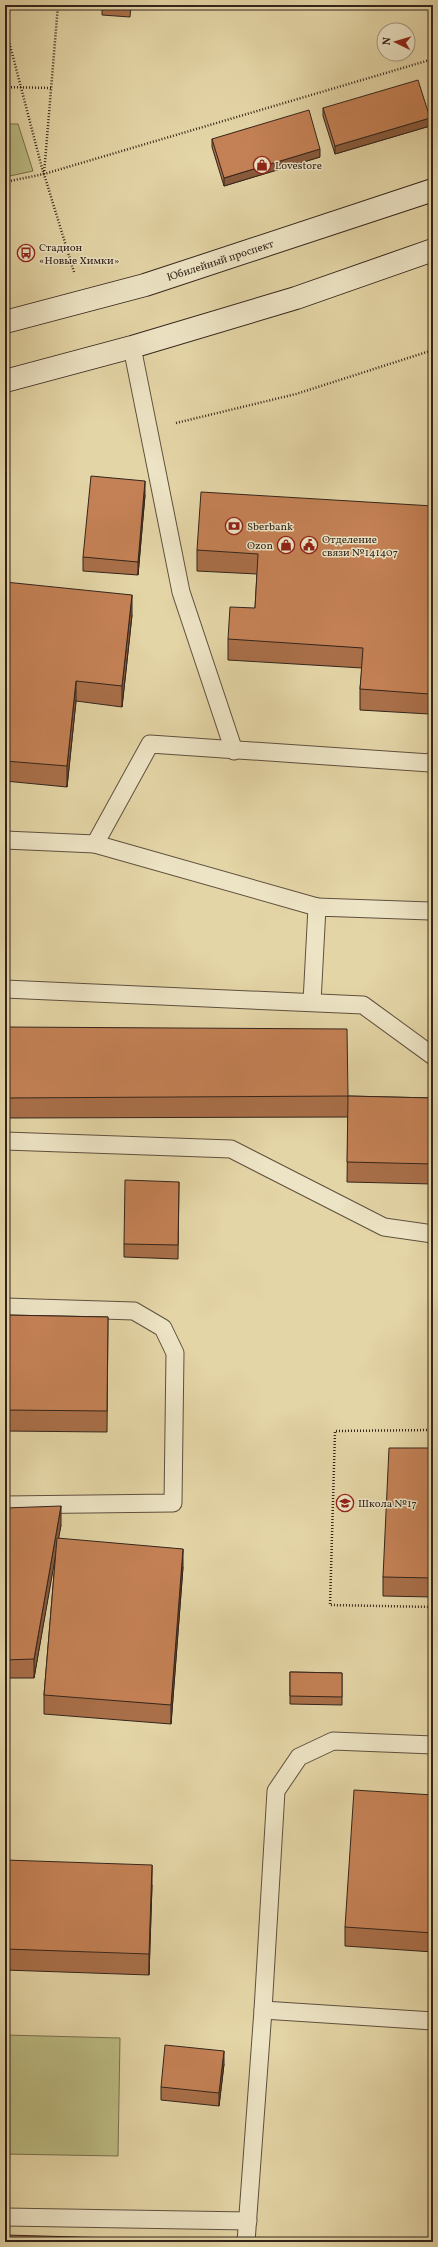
<svg xmlns="http://www.w3.org/2000/svg" width="438" height="2247" viewBox="0 0 438 2247" font-family="Vollkorn,serif">
  <style>
    .green { fill: #bbbb82; stroke: #77704e }
    .lines { fill: none; stroke-linecap: round; stroke-linejoin: round }
    .service-casing { stroke: #5f503e; stroke-width: 19 }
    .secondary-casing { stroke: #33241b; stroke-width: 24 }
    .path { stroke: #33241b; stroke-width: 2.5; stroke-dasharray: 1 2; stroke-linecap: butt }
    .service { stroke: #ede4c5; stroke-width: 17 }
    .secondary { stroke: #ede4c5; stroke-width: 22 }
    .wall { fill: #a96f49; stroke: #33241b }
    .shaded-wall { fill: #895a3c; stroke: #33241b }
    .building { fill: #c48155; stroke: #33241b }
    .labels { text-anchor: middle; stroke-width: 3; stroke-linejoin: round; paint-order: stroke }
    .poi-label { font-size: 11px; fill: #33241b; stroke: #ede4c5; text-anchor: start }
    .street-label { font-size: 11px; fill: #33241b; stroke: #ede4c5 }
  </style>
  <rect width="100%" height="100%" fill="#e4d5a6"/>
  <filter id="stains"><feTurbulence type="fractalNoise" baseFrequency=".005" numOctaves="4"/><feColorMatrix values="0 0 0 0 .2 0 0 0 0 .09 0 0 0 0 .02 0 0 0 .5 -.17"/></filter>
  <radialGradient id="worn" r=".72"><stop offset=".6" stop-color="#630" stop-opacity="0"/><stop offset="1" stop-color="#630" stop-opacity=".3"/></radialGradient>
  <!-- green -->
  <g class="green">
    <polygon points="5,124 18,124 33,171 5,177"/>
    <polygon points="5,2035 120,2038 118,2156 5,2154"/>
  </g>
  <g class="lines">
    <defs>
      <g id="service">
        <polyline points="132,347 181,592 234,751"/>
        <polyline points="5,840 95,844 150,744 430,763 433,760"/>
        <polyline points="95,844 317,907"/>
        <polyline points="5,989 363,1005 433,1056"/>
        <polyline points="312,1002 317,907 430,911"/>
        <polyline points="5,1141 231,1149 384,1227 433,1234"/>
        <polyline points="5,1307 134,1311 163,1328 175,1353 173,1503 5,1505"/>
        <polyline points="263,2010 433,2021"/>
        <polyline points="5,2217 248,2221"/>
        <polyline points="246,2242 263,2010 276,1791 299,1757 333,1741 433,1745"/>
      </g>
      <g id="secondary">
        <polyline points="5,322 145,285 433,190"/>
        <polyline points="5,381 132,347 296,298 433,250"/>
      </g>
    </defs>
    <!-- service casing -->
    <use href="#service" class="service-casing"/>
    <!-- secondary casing -->
    <use href="#secondary" class="secondary-casing"/>
    <!-- path -->
    <g class="path">
      <polyline points="5,26 43,172"/>
      <polyline points="5,87 51,88"/>
      <polyline points="44,174 58,5"/>
      <polyline points="5,182 44,174"/>
      <polyline points="74,272 44,174 433,59"/>
      <polyline points="176,423 296,394 433,350"/>
      <polyline points="433,1430 335,1431 330,1605 433,1607"/>
    </g>
    <!-- service -->
    <use href="#service" class="service"/>
    <!-- secondary -->
    <use href="#secondary" class="secondary"/>
  </g>
  <!-- wall -->
  <g class="wall">
    <polygon points="102,5 131,5 130,17 102,15"/>
    <polygon points="323,108 430,126 335,154 323,116"/>
    <polygon points="212,139 320,157 224,186 212,147"/>
    <polygon points="145,495 138,575 83,571 83,557"/>
    <polygon points="433,506 429,714 360,710 360,689 362,668 228,660 228,639 255,608 257,574 197,571 197,550"/>
    <polygon points="5,582 132,615 122,707 76,701 67,787 5,781"/>
    <polygon points="5,1027 348,1096 433,1098 433,1184 347,1182 348,1117 5,1118"/>
    <polygon points="179,1182 178,1259 124,1257 124,1244"/>
    <polygon points="5,1315 108,1317 107,1432 5,1431"/>
    <polygon points="433,1448 433,1597 383,1596 383,1577"/>
    <polygon points="5,1508 61,1525 58,1538 183,1567 171,1724 44,1714 44,1695 56,1550 34,1678 5,1678"/>
    <polygon points="290,1672 342,1673 342,1705 290,1704"/>
    <polygon points="433,1795 433,1952 345,1946 345,1927"/>
    <polygon points="5,1860 152,1885 149,1975 5,1970"/>
    <polygon points="224,2064 219,2106 161,2100 161,2087"/>
  </g>
  <!-- shaded-wall -->
  <g class="shaded-wall">
    <polygon points="430,118 430,126 335,154 335,146"/>
    <polygon points="320,149 320,157 224,186 224,178"/>
    <polygon points="145,481 145,495 138,575 138,562"/>
    <polygon points="132,595 132,615 122,707 122,686"/>
    <polygon points="433,631 433,651 429,714 429,694"/>
    <polygon points="76,681 76,701 67,787 67,766"/>
    <polygon points="61,1506 61,1525 34,1678 34,1659"/>
    <polygon points="183,1549 183,1567 171,1724 171,1705"/>
    <polygon points="152,1865 152,1885 149,1975 149,1954"/>
    <polygon points="224,2051 224,2064 219,2106 219,2093"/>
  </g>
  <!-- building -->
  <g class="building">
    <polygon points="418,80 430,118 335,146 323,108"/>
    <polygon points="309,110 320,149 224,178 212,139"/>
    <polygon points="91,476 145,481 138,562 83,557"/>
    <polygon points="201,492 433,506 433,631 429,694 360,689 363,648 228,639 230,607 255,608 258,554 197,550"/>
    <polygon points="5,582 132,595 122,686 76,681 67,766 5,761"/>
    <polygon points="5,1027 347,1029 348,1096 433,1098 433,1164 347,1162 348,1096 5,1098"/>
    <polygon points="125,1180 179,1182 178,1245 124,1244"/>
    <polygon points="5,1315 108,1317 107,1411 5,1410"/>
    <polygon points="389,1448 433,1448 433,1578 383,1577"/>
    <polygon points="61,1506 34,1659 5,1660 5,1508"/>
    <polygon points="57,1538 183,1549 171,1705 44,1695"/>
    <polygon points="290,1672 342,1673 342,1697 290,1696"/>
    <polygon points="354,1790 433,1795 433,1933 345,1927"/>
    <polygon points="5,1860 152,1865 149,1954 5,1949"/>
    <polygon points="165,2045 224,2051 219,2093 161,2087"/>
    <polygon points="5,2235 187,2240 187,2242 5,2242"/>
  </g>
  <!-- icons -->
  <defs>
    <symbol id="shop-ring" viewBox="-11 -11 22 22"><circle r="9.5" fill="#ede4c5" stroke="#8f2418" stroke-width="1.5"/><path d="M-5-2.5h2.3a2.7 3.5 0 0 1 5.4 0H5L5.5 6h-11ZM-1.5-2.5h3a1.5 2.3 0 0 0-3 0Z" fill="#8f2418"/></symbol>
    <symbol id="bus-ring" viewBox="-11 -11 22 22"><circle r="9.5" fill="#ede4c5" stroke="#8f2418" stroke-width="1.5"/><path d="M-5-6H5V4H4V6H2V4H-2V6H-4V4H-5ZM-3.5-4V0h7V-4ZM-3.5 1.2v1.5H-2V1.2ZM2 1.2v1.5H3.5V1.2Z" fill="#8f2418"/></symbol>
    <symbol id="bank-ring" viewBox="-11 -11 22 22"><circle r="9.5" fill="#ede4c5" stroke="#8f2418" stroke-width="1.5"/><path d="M-6-4H6V4H-6ZM0-2.3a2.3 2.3 0 1 0 0 4.6a2.3 2.3 0 1 0 0-4.6Z" fill="#8f2418"/></symbol>
    <symbol id="civic-ring" viewBox="-11 -11 22 22"><circle r="9.5" fill="#ede4c5" stroke="#8f2418" stroke-width="1.5"/><path d="M-.6-6.5H3V-4.5H.6V-3L4-1V1h2V6H-6V1h2V-1L-.6-3ZM-1.2 2.5V6h2.4V2.5Z" fill="#8f2418"/></symbol>
    <symbol id="school-ring" viewBox="-11 -11 22 22"><circle r="9.5" fill="#ede4c5" stroke="#8f2418" stroke-width="1.5"/><path d="M0-5L7-2L0 1L-7-2ZM-4 1L0 2.5L4 1V4Q0 6-4 4Z" fill="#8f2418"/></symbol>
  </defs>
  <g fill-rule="evenodd">
    <use href="#shop-ring" x="252" y="155" width="20" height="20"/>
    <use href="#bus-ring" x="16" y="243" width="20" height="20"/>
    <use href="#bank-ring" x="224" y="516" width="20" height="20"/>
    <use href="#shop-ring" x="276" y="535" width="20" height="20"/>
    <use href="#civic-ring" x="299" y="535" width="20" height="20"/>
    <use href="#school-ring" x="335" y="1493" width="20" height="20"/>
  </g>
  <g class="labels">
    <!-- poi labels -->
    <g class="poi-label">
      <text x="275" y="169">Lovestore</text>
      <text x="39" y="251">Стадион<tspan x="39" dy="13">«Новые Химки»</tspan></text>
      <text x="247" y="530">Sberbank</text>
      <text x="322" y="543">Отделение<tspan x="322" dy="13">связи №141407</tspan></text>
      <text x="273" y="549" text-anchor="end">Ozon</text>
      <text x="358" y="1507">Школа №17</text>
    </g>
    <!-- street labels -->
    <g class="street-label">
      <text transform="translate(220 260) rotate(-18)" y="4">Юбилейный проспект</text>
    </g>
  </g>
  <!-- margin -->
  <rect width="438" height="2247" fill="none" stroke="#e4d5a6" stroke-width="20"/>
  <rect x="6" y="6" width="426" height="2235" fill="none" stroke="#33241b" stroke-width="2"/>
  <rect x="10" y="10" width="418" height="2227" fill="none" stroke="#33241b"/>
  <!-- north arrow -->
  <g transform="translate(396 42) rotate(275)"><circle r="19" fill="#ede4c5" stroke="#a39781"/>
  <path d="M0-3L7 15L0 10L-7 15Z" fill="#8f2418"/>
  <text y="-6" font-size="11" font-weight="bold" text-anchor="middle" fill="#33241b">N</text>
  </g>
  <rect width="100%" height="100%" filter="url(#stains)"/>
  <rect width="100%" height="100%" fill="url(#worn)"/>
</svg>
